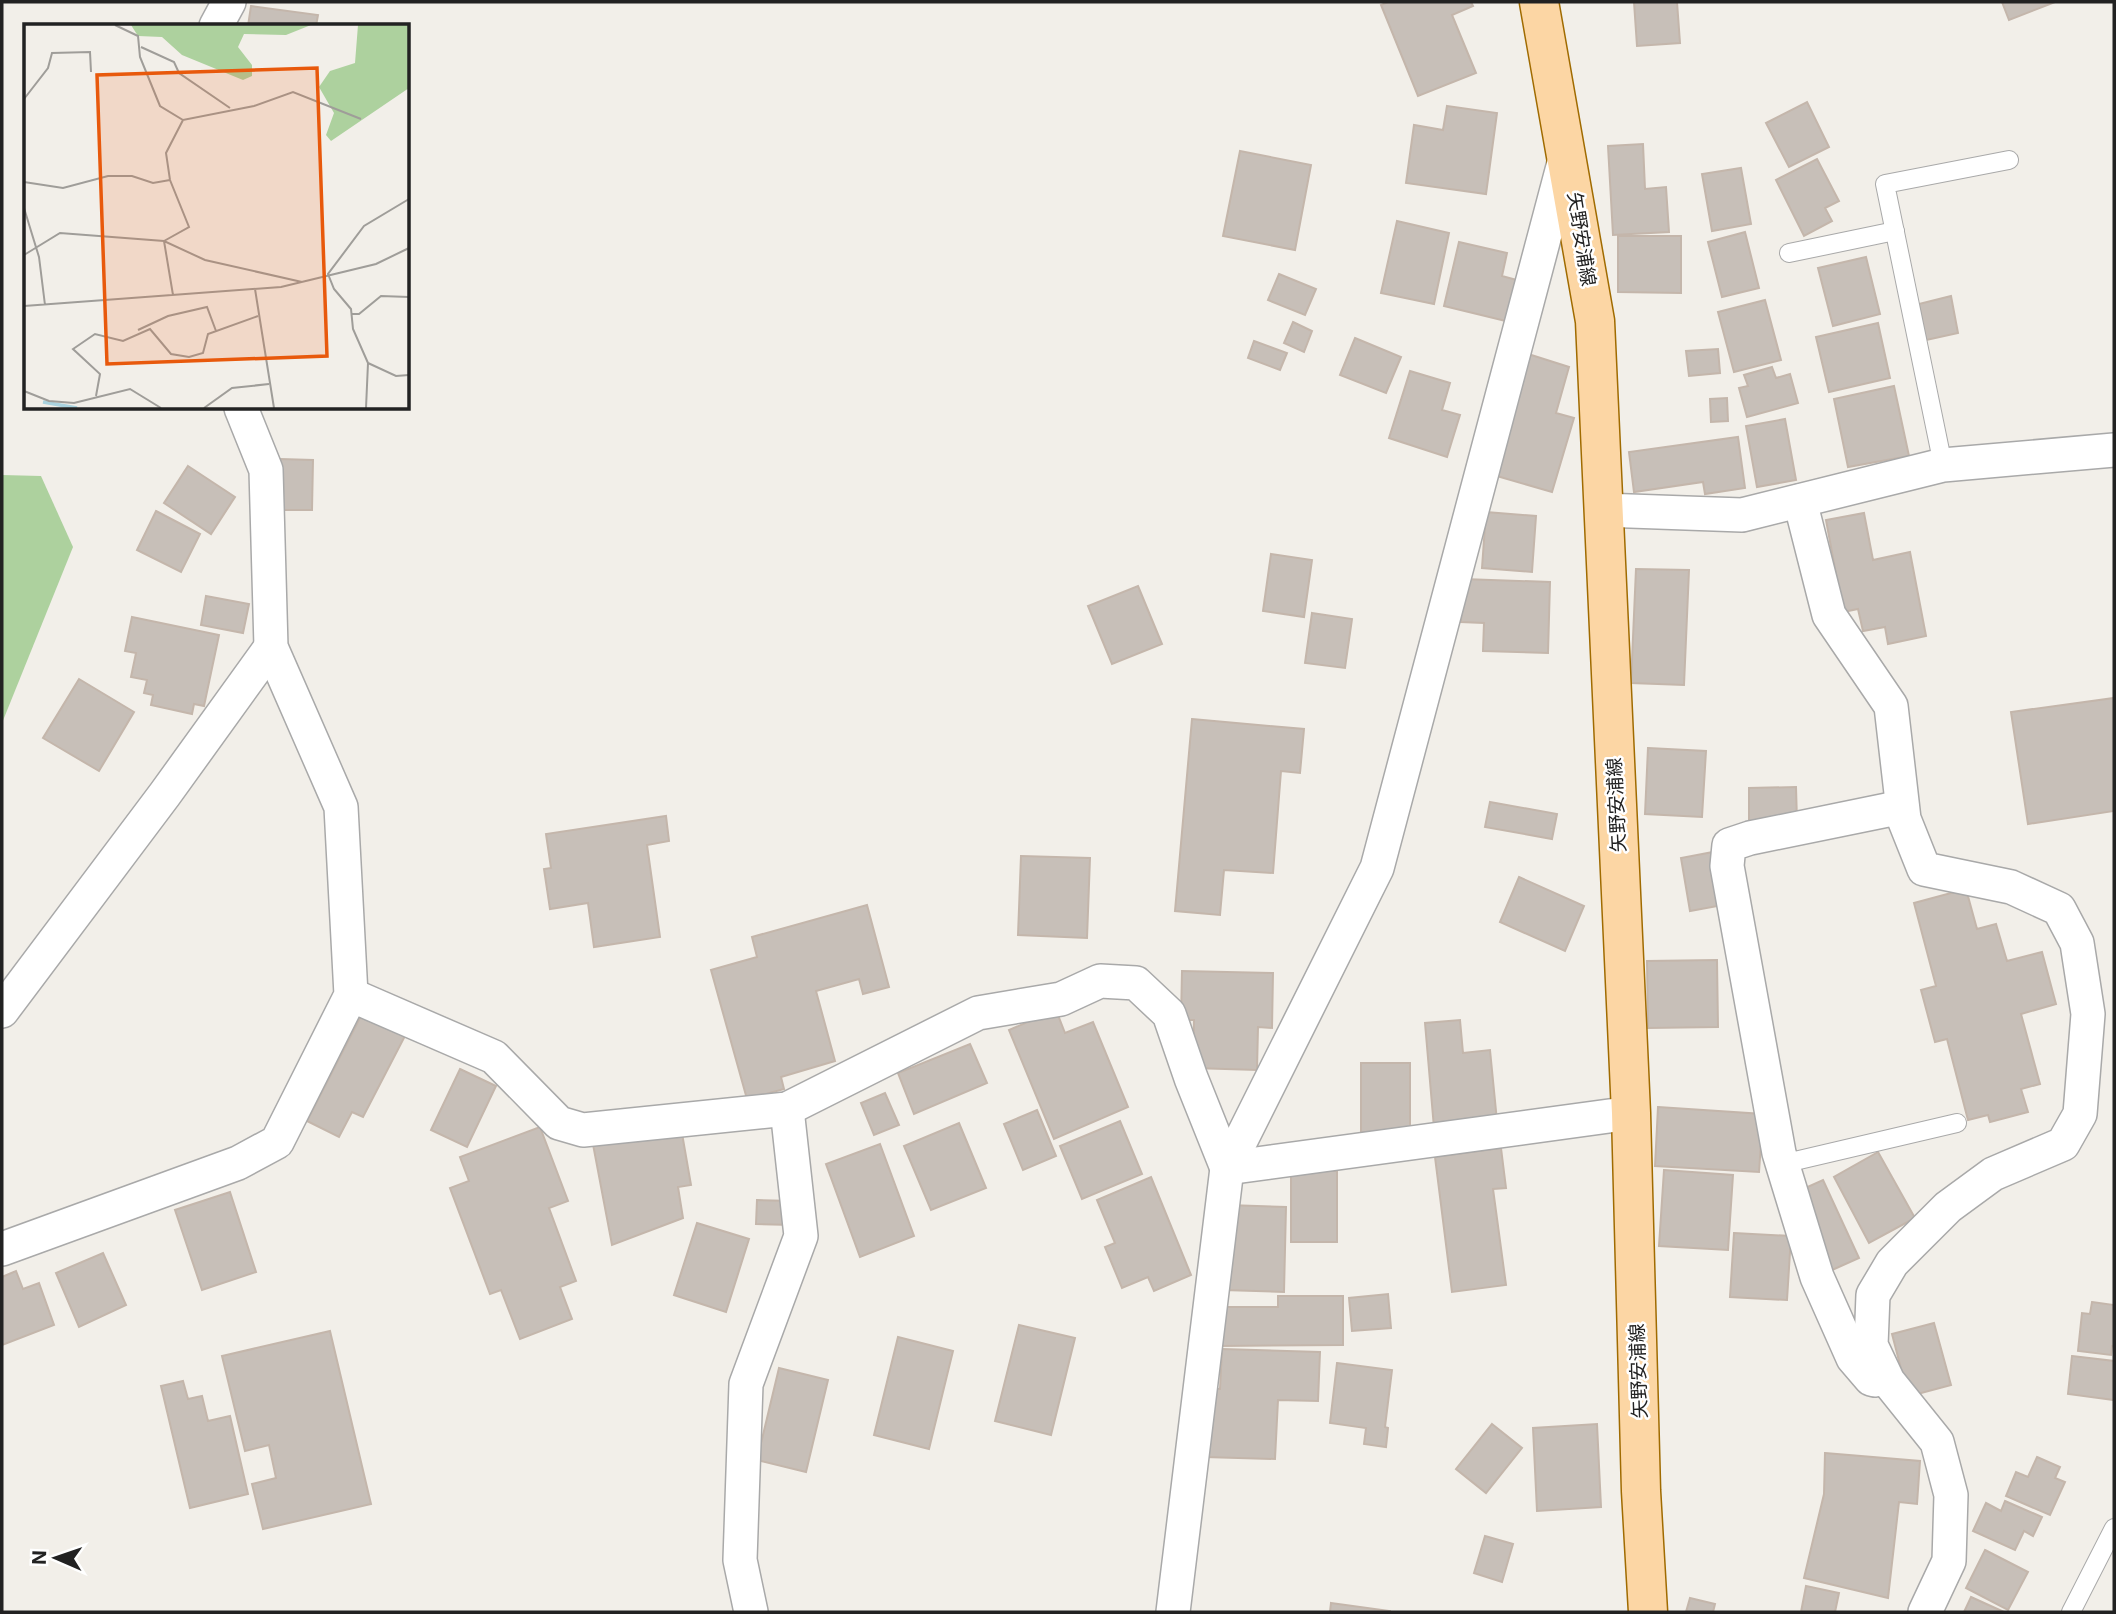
<svg xmlns="http://www.w3.org/2000/svg" width="2116" height="1614" viewBox="0 0 2116 1614" font-family="Inter,'Noto Sans JP',sans-serif">
  <style>
    .forest { fill: #add19e }
    .building { fill: #c7bfb8; stroke: #c4b6ab; stroke-width: 2 }
    .lines { fill: none; stroke-linecap: round; stroke-linejoin: round }
    .service-casing { stroke: #a9a9a9; stroke-width: 20 }
    .minor-casing { stroke: #a9a9a9; stroke-width: 36 }
    .primary-casing { stroke: #a06b00; stroke-width: 41 }
    .service { stroke: #fff; stroke-width: 18 }
    .minor { stroke: #fff; stroke-width: 33 }
    .primary { stroke: #fcd6a4; stroke-width: 38 }
    .labels { text-anchor: middle; stroke-width: 5; stroke-linejoin: round; paint-order: stroke }
    .street-label { font-size: 19px; fill: #222; stroke: #fff }
    .inset-river { fill: none; stroke: #aad3df; stroke-width: 3.5 }
    .inset-road { fill: none; stroke: #9f9d99; stroke-width: 2 }
    .view { fill: #e8590c; fill-opacity: 0.15; stroke: #e8590c; stroke-width: 3.5 }
    .inset-edge { fill: none; stroke: #222; stroke-width: 3.5 }
  </style>
  <rect width="100%" height="100%" fill="#f2efe9"/>
  <!-- forest -->
  <polygon class="forest" points="2,475 41,476 73,547 2,723"/>
  <!-- building -->
  <g class="building">
    <polygon points="1388,2 1471,2 1473,6 1452,15 1476,73 1418,96 1381,5"/>
    <polygon points="1634,2 1677,2 1680,43 1637,46"/>
    <polygon points="2002,2 2055,2 2009,20"/>
    <polygon points="251,6 318,15 316,26 248,26"/>
    <polygon points="1807,102 1829,147 1789,167 1766,123"/>
    <polygon points="1447,106 1497,113 1486,194 1406,183 1414,125 1443,130"/>
    <polygon points="1643,144 1645,189 1666,187 1669,232 1613,235 1608,146"/>
    <polygon points="1240,151 1311,165 1295,250 1223,236"/>
    <polygon points="1817,159 1839,201 1825,208 1832,221 1804,236 1776,180"/>
    <polygon points="1741,168 1751,224 1712,231 1702,174"/>
    <polygon points="1397,221 1449,233 1434,304 1381,293"/>
    <polygon points="1745,232 1759,288 1722,297 1708,242"/>
    <polygon points="1618,236 1681,236 1681,293 1618,292"/>
    <polygon points="1459,242 1507,253 1502,276 1524,282 1514,323 1444,306"/>
    <polygon points="1866,257 1880,314 1833,326 1818,268"/>
    <polygon points="1279,274 1316,289 1305,315 1268,300"/>
    <polygon points="1951,296 1958,333 1926,340 1919,304"/>
    <polygon points="1765,300 1781,360 1734,372 1718,312"/>
    <polygon points="1293,322 1312,331 1304,352 1284,343"/>
    <polygon points="1878,323 1890,378 1829,392 1816,337"/>
    <polygon points="1355,338 1401,357 1386,393 1340,375"/>
    <polygon points="1254,341 1287,353 1280,370 1248,358"/>
    <polygon points="1718,349 1720,373 1689,376 1686,351"/>
    <polygon points="1525,353 1569,367 1556,413 1574,418 1552,492 1490,474"/>
    <polygon points="1772,367 1776,378 1790,374 1798,403 1747,417 1739,388 1748,386 1744,375"/>
    <polygon points="1410,371 1450,383 1442,410 1460,415 1447,457 1389,438"/>
    <polygon points="1894,386 1909,456 1848,467 1834,399"/>
    <polygon points="1727,398 1728,421 1711,422 1710,399"/>
    <polygon points="1785,419 1796,480 1757,487 1746,426"/>
    <polygon points="1738,437 1745,488 1705,494 1703,482 1634,492 1629,452"/>
    <polygon points="280,459 313,460 312,510 279,510"/>
    <polygon points="188,466 235,497 211,534 164,503"/>
    <polygon points="156,511 200,534 181,572 137,550"/>
    <polygon points="1486,512 1536,516 1532,572 1482,568"/>
    <polygon points="1864,513 1873,560 1910,552 1926,636 1888,644 1885,627 1863,631 1858,609 1843,612 1826,520"/>
    <polygon points="1271,554 1312,560 1304,617 1263,611"/>
    <polygon points="1636,569 1689,570 1684,685 1631,683"/>
    <polygon points="1463,579 1550,582 1548,653 1483,651 1484,623 1461,622"/>
    <polygon points="1138,586 1162,644 1112,664 1088,606"/>
    <polygon points="206,596 249,604 243,633 201,625"/>
    <polygon points="1312,613 1352,619 1345,668 1305,663"/>
    <polygon points="132,617 219,635 204,706 194,704 192,714 151,705 153,695 144,693 147,680 131,677 136,653 125,651"/>
    <polygon points="79,679 134,712 99,771 43,738"/>
    <polygon points="2114,698 2114,811 2028,824 2011,712"/>
    <polygon points="1192,719 1304,729 1300,773 1281,771 1273,873 1224,870 1220,915 1175,911"/>
    <polygon points="1648,748 1706,751 1702,817 1645,814"/>
    <polygon points="1796,787 1797,821 1749,822 1749,788"/>
    <polygon points="1490,802 1557,814 1552,839 1485,827"/>
    <polygon points="666,816 669,841 647,845 660,937 594,947 588,903 550,909 544,869 551,868 546,834"/>
    <polygon points="1713,852 1723,905 1690,911 1681,858"/>
    <polygon points="1021,856 1090,858 1087,938 1018,935"/>
    <polygon points="1519,877 1584,906 1565,951 1500,922"/>
    <polygon points="1966,889 1977,929 1996,924 2007,961 2042,952 2056,1004 2021,1014 2040,1084 2021,1089 2028,1112 1990,1122 1988,1115 1968,1120 1947,1039 1935,1042 1921,990 1936,986 1914,903"/>
    <polygon points="867,905 889,987 863,994 859,979 816,991 835,1061 781,1077 784,1089 747,1099 711,970 757,957 752,937"/>
    <polygon points="1717,960 1718,1027 1648,1028 1647,961"/>
    <polygon points="1182,971 1273,973 1272,1028 1258,1027 1257,1070 1193,1068 1194,1020 1181,1020"/>
    <polygon points="1056,1010 1065,1033 1093,1022 1128,1107 1054,1139 1009,1030"/>
    <polygon points="363,1012 406,1034 363,1117 352,1112 339,1137 307,1121"/>
    <polygon points="1460,1020 1463,1053 1490,1050 1497,1121 1434,1128 1425,1023"/>
    <polygon points="970,1044 987,1083 914,1114 898,1073"/>
    <polygon points="1361,1063 1410,1063 1410,1131 1361,1132"/>
    <polygon points="460,1069 496,1086 467,1147 431,1130"/>
    <polygon points="885,1093 899,1125 874,1135 861,1103"/>
    <polygon points="1658,1107 1763,1114 1759,1172 1655,1166"/>
    <polygon points="1037,1110 1056,1156 1023,1170 1004,1124"/>
    <polygon points="1120,1121 1142,1174 1082,1199 1060,1146"/>
    <polygon points="680,1122 691,1185 678,1187 683,1218 612,1245 592,1139"/>
    <polygon points="959,1123 986,1188 931,1210 904,1146"/>
    <polygon points="540,1127 568,1201 549,1208 576,1281 560,1287 572,1319 520,1339 501,1290 490,1294 450,1188 469,1181 460,1157"/>
    <polygon points="880,1144 914,1236 860,1257 826,1164"/>
    <polygon points="1501,1148 1506,1188 1493,1189 1506,1285 1452,1292 1435,1157"/>
    <polygon points="1878,1152 1915,1218 1869,1243 1834,1177"/>
    <polygon points="1664,1170 1733,1175 1728,1250 1659,1246"/>
    <rect x="1291" y="1171" width="46" height="71"/>
    <polygon points="1151,1177 1191,1275 1154,1291 1148,1277 1122,1288 1105,1247 1115,1243 1097,1200"/>
    <polygon points="1823,1180 1859,1258 1830,1271 1794,1193"/>
    <polygon points="230,1192 256,1272 202,1290 175,1210"/>
    <polygon points="757,1200 793,1201 792,1225 756,1224"/>
    <polygon points="1227,1205 1286,1207 1284,1292 1224,1290"/>
    <polygon points="697,1223 749,1239 726,1312 674,1295"/>
    <polygon points="1734,1233 1791,1236 1787,1300 1730,1297"/>
    <polygon points="103,1253 126,1305 79,1327 56,1273"/>
    <polygon points="16,1271 23,1289 39,1283 54,1325 2,1345 2,1277"/>
    <polygon points="1388,1294 1391,1328 1352,1331 1349,1298"/>
    <polygon points="1278,1296 1343,1296 1343,1345 1219,1346 1218,1307 1278,1307"/>
    <polygon points="2092,1302 2114,1305 2114,1346 2112,1346 2111,1355 2078,1351 2082,1313 2090,1314"/>
    <polygon points="1934,1323 1951,1385 1914,1395 1906,1388 1892,1334"/>
    <polygon points="1019,1325 1075,1338 1051,1435 995,1421"/>
    <polygon points="330,1331 371,1504 263,1529 252,1484 276,1478 269,1445 245,1451 222,1356"/>
    <polygon points="898,1337 953,1351 929,1449 874,1435"/>
    <polygon points="1222,1349 1320,1352 1318,1401 1278,1400 1275,1459 1205,1457 1208,1388 1220,1389"/>
    <polygon points="2072,1356 2114,1361 2114,1400 2068,1394"/>
    <polygon points="1337,1363 1392,1370 1385,1427 1388,1428 1386,1447 1364,1444 1366,1428 1330,1423"/>
    <polygon points="779,1368 828,1380 806,1472 757,1460"/>
    <polygon points="183,1381 188,1399 202,1396 208,1421 230,1416 248,1494 190,1508 161,1386"/>
    <polygon points="1492,1424 1522,1448 1486,1493 1456,1469"/>
    <polygon points="1597,1424 1601,1507 1537,1511 1533,1428"/>
    <polygon points="1825,1453 1920,1461 1917,1504 1899,1502 1888,1598 1804,1578 1824,1494"/>
    <polygon points="2037,1457 2060,1467 2055,1478 2065,1482 2050,1515 2006,1496 2016,1472 2028,1477"/>
    <polygon points="2005,1501 2042,1517 2033,1536 2024,1531 2015,1550 1973,1531 1986,1503 2001,1511"/>
    <polygon points="1485,1536 1513,1544 1502,1582 1474,1573"/>
    <polygon points="1985,1550 2028,1572 2008,1610 1966,1588"/>
    <polygon points="1806,1586 1839,1593 1835,1612 1801,1612"/>
    <polygon points="1971,1597 2004,1612 1964,1612"/>
    <polygon points="1690,1598 1715,1604 1713,1612 1686,1612"/>
    <polygon points="1331,1603 1390,1611 1390,1612 1330,1612"/>
  </g>
  <g class="lines">
    <defs>
      <g id="service">
        <polyline points="1789,253 1895,231"/>
        <polyline points="1943,465 1885,184 2009,160"/>
        <polyline points="1782,1164 1957,1123"/>
        <polyline points="2071,1612 2114,1528"/>
      </g>
      <g id="minor">
        <polyline points="216,26 229,2"/>
        <polyline points="1800,501 1829,615 1891,706 1904,819 1924,869 2011,887 2059,909 2077,943 2088,1014 2080,1114 2063,1144 1993,1174 1948,1207 1892,1263 1873,1295 1871,1345 1888,1381 1937,1442 1951,1495 1949,1561 1925,1612"/>
        <polyline points="1602,510 1742,515 1943,465 2114,450"/>
        <polyline points="351,995 494,1057 559,1123 583,1130 787,1109 978,1013 1061,999 1100,981 1136,983 1169,1014 1191,1078 1227,1168"/>
        <polyline points="2,1011 165,794 271,647"/>
        <polyline points="1227,1168 1631,1113"/>
        <polyline points="2,1249 238,1163 277,1142 351,995 341,807 271,647 266,470 241,408"/>
        <polyline points="1875,1380 1871,1379 1853,1358 1817,1277 1779,1153 1727,866 1729,845 1750,838 1902,807"/>
        <polyline points="751,1612 740,1560 746,1384 801,1236 787,1109"/>
        <polyline points="1173,1612 1227,1168 1377,868 1565,159"/>
      </g>
      <polyline id="primary" points="1539,2 1595,321 1631,1113 1641,1491 1648,1612"/>
    </defs>
    <!-- service casing -->
    <use href="#service" class="service-casing"/>
    <!-- minor casing -->
    <use href="#minor" class="minor-casing"/>
    <!-- primary casing -->
    <use href="#primary" class="primary-casing"/>
    <!-- service -->
    <use href="#service" class="service"/>
    <!-- minor -->
    <use href="#minor" class="minor"/>
    <!-- primary -->
    <use href="#primary" class="primary"/>
  </g>
  <g class="labels">
    <!-- street labels -->
    <g class="street-label">
      <text transform="translate(1582 239) rotate(81)" y="7">矢野安浦線</text>
      <text transform="translate(1616 805) rotate(-93)" y="7">矢野安浦線</text>
      <text transform="translate(1638 1371) rotate(-92)" y="7">矢野安浦線</text>
    </g>
  </g>
  <!-- overview -->
  <g transform="translate(24 24)">
    <rect width="385" height="385" fill="#f2efe9"/>
    <path d="M107,1H287L262,11L220,10L214,23L228,41V52L219,56L158,31L138,13L114,12ZM334,1H385V64L307,117L302,111L310,89L295,63L306,47L331,39Z" fill="#add19e"/>
    <path class="inset-river" d="M19,378L53,384"/>
    <path class="inset-road" d="M91,1L114,12L116,33L136,82L159,96L230,82L269,68L337,95M117,23L150,38L155,49L206,84M0,75L24,44L28,29L66,28L67,48M0,158L39,164L84,152H108L129,159L146,156M0,184L15,233L21,281M140,217L165,203L146,156L142,129L159,96M140,217L149,271M0,231L36,209L140,217L181,236L278,258M231,265L250,384M0,282L257,263L352,240L385,224M328,290H335L357,272L385,273M114,306L144,292L183,283L192,307M344,339L372,352L385,351M0,367L25,377L50,379L106,365L137,384M72,372L76,350L49,325L71,310L99,317L126,305L147,330L165,333L179,329L184,310L234,292M180,384L208,364L245,360M342,384L344,339L329,305L327,285L310,265L304,250L340,202L385,175"/>
    <path class="view" d="M293,44L303,332L83,340L73,51Z"/>
    <rect width="385" height="385" class="inset-edge"/>
  </g>
  <!-- border -->
  <rect width="2116" height="1614" fill="none" stroke="#222222" stroke-width="7"/>
  <!-- north arrow -->
  <g transform="translate(56 1558) rotate(272)" stroke="#ffffff" stroke-width="5" paint-order="stroke">
  <path d="M0-5L12 26L0 18L-12 26Z" fill="#222222"/>
  <text y="-10" font-size="19" font-weight="bold" text-anchor="middle" fill="#222222">N</text>
  </g>
</svg>
